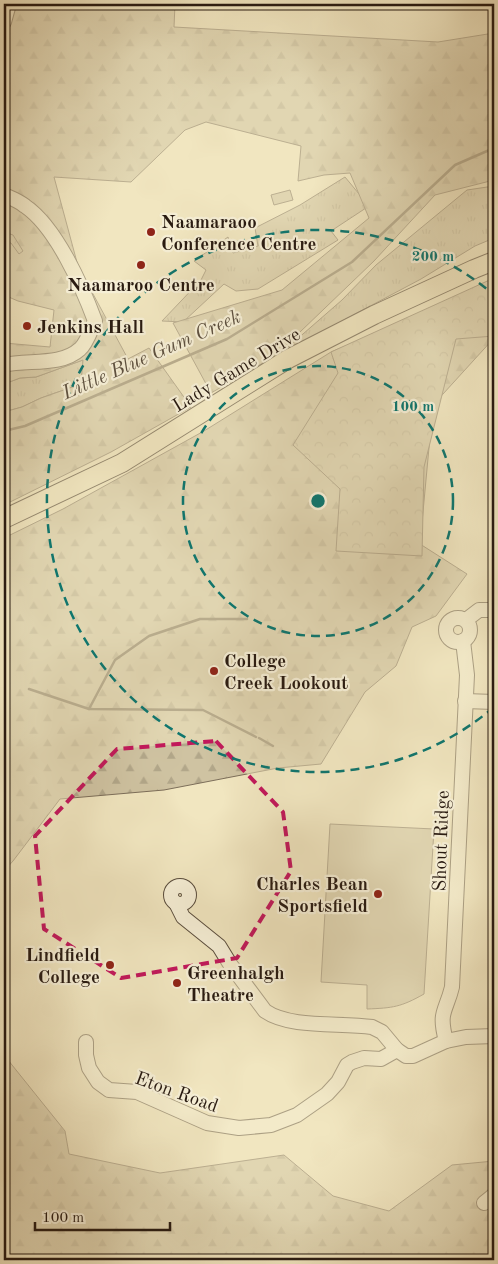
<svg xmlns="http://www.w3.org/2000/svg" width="498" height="1264" viewBox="0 0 498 1264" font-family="'Old Standard TT',serif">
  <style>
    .grass { fill: url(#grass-tufts); stroke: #7c6e5a }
    .forest { fill: url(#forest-firs); stroke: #7c6e5a }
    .park { fill: url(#park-crowns); stroke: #7c6e5a }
    .pitch { fill: #cfc3a2; stroke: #7c6e5a }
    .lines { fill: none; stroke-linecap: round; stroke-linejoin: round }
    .stream { stroke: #786b56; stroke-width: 2.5 }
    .minor-casing { stroke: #5a4d3d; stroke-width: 16 }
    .major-casing { stroke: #281a11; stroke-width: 20 }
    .minor { stroke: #f6efd6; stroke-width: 14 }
    .major { stroke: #f1e6c0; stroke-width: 18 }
    .marked { fill: none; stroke: #c2185b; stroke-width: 4; stroke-dasharray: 10 6; stroke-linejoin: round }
    .ring { fill: none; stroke: #0f766e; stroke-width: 2.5; stroke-dasharray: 9 6 }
    .poi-dot { fill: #8f2418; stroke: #f6efd6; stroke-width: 2 }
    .labels { text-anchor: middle; stroke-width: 4.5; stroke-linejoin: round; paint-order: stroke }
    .poi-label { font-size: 19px; font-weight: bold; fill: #281a11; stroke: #f6efd6; text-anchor: start }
    .street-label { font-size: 19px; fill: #281a11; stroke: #f6efd6 }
    .water-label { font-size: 20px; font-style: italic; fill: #5d503f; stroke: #f6efd6 }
    .centre { fill: #0f766e; stroke: #f6efd6; stroke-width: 2.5 }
    .ring-label { font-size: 15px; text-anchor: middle; font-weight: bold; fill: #0f766e; stroke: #f6efd6; stroke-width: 4.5; stroke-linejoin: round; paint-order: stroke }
  </style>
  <defs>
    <pattern id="grass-tufts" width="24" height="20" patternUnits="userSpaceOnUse" patternTransform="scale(1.25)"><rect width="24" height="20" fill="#cfc3a2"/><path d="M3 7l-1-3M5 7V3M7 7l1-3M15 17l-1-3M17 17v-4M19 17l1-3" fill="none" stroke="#b2a78a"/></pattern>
    <pattern id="forest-firs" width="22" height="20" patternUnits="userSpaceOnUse" patternTransform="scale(1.25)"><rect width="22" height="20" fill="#cfc3a2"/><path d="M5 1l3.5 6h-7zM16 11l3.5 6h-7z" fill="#b2a78a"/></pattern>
    <pattern id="park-crowns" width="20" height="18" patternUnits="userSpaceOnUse" patternTransform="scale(1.25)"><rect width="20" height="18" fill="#cfc3a2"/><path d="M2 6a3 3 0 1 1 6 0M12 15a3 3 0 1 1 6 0" fill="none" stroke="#b2a78a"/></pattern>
  </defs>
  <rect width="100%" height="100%" fill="#f1e6c0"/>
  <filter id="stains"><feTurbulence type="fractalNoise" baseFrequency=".004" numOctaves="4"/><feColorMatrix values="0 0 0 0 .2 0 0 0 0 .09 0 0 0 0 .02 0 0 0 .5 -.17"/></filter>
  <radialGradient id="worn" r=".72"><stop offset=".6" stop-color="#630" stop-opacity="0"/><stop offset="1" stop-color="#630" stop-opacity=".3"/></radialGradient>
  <!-- grass -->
  <g class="grass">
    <polygon points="345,177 369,206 331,231 338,240 258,289 236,291 224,284 183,322 162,321 201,280 206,270 194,261 228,237 233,253 258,246 255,228 300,205"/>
    <polygon points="494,186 494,238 475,246 421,279 280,354 342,300 376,265 467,190"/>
    <polygon points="83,360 81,384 41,398 22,407 4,412 4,384 20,378 36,377"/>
  </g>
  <!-- forest -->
  <g class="forest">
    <polygon points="4,4 175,4 174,27 438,42 494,33 494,180 435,195 374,261 275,356 211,393 173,323 282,290 369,218 350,173 324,175 298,181 301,146 206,122 185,130 131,182 54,177 78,266 128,359 149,348 191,407 111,452 4,505 4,412 22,407 41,398 81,384 83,360 36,377 20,378 4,384 4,343 50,347 54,310 18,301 4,295"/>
    <polygon points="494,284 494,338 433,405 420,544 467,574 436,616 412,627 396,666 365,692 321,764 278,768 164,790 60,799 13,861 4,871 4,538 63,509 204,431 331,352"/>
    <polygon points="4,1055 65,1131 69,1154 160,1173 284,1155 333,1196 389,1211 452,1165 494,1161 494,1248 483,1260 4,1260"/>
  </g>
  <!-- park -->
  <g class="park">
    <polygon points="4,232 13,235 23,251 19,254 11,243 4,242"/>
    <polygon points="494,278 494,336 456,339 424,467 422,556 336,551 340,489 293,445 338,373 331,352"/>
  </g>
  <!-- pitch -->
  <g class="pitch">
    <polygon points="290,190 293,200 274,205 271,195"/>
    <path d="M330,824L434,829L424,994C401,1007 393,1008 367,1009V985L321,982Z"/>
  </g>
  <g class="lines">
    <!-- stream -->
    <g class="stream">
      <polyline points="4,431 25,426 227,339 352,262 455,165 494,148"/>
      <polyline points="29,689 89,709 203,710 256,737"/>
      <polyline points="89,709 115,660 149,636 200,619 247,619"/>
      <polyline points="259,738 273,746"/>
    </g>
    <defs>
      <g id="minor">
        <polyline points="4,22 9,4"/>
        <path d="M4,195C11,198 19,201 25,206C56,227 82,286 95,321C91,329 87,343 80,349C60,367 28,359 4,365"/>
        <circle cx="458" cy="630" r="12"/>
        <polyline points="466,620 479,610 494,610"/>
        <polyline points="465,701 494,702"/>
        <circle cx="180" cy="895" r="9"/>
        <path d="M176,903L183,917L219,946L230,964L265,1011C291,1029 341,1022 372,1027L382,1032L397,1050"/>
        <path d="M446,1041C438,1011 446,1012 452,987L467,675L463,641"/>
        <polyline points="86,1042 86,1055 89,1068 98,1082 109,1090 137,1092 207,1123 239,1128 271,1125 297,1115 327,1094 338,1082 347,1065 352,1062 364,1058 381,1059 397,1050 406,1056 413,1056 446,1041 466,1037 494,1036"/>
        <polyline points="484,1203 494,1195"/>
      </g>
      <polyline id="major" points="4,519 122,463 288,359 374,315 474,269 494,261"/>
    </defs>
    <!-- minor casing -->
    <use href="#minor" class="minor-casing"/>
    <!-- major casing -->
    <use href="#major" class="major-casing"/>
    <!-- minor -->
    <use href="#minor" class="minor"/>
    <!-- major -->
    <use href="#major" class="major"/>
  </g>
  <!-- marked area -->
  <path d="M0 0H498V1264H0ZM216,741L283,812L291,871L237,958L121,978L44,929L35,836L117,749Z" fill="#f1e6c0" fill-opacity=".55" fill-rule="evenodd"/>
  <path class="marked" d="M216,741L283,812L291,871L237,958L121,978L44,929L35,836L117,749Z"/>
  <!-- distance rings -->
  <g class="ring">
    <circle cx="318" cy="501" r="135"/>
    <path d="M494 707A271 271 0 1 1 494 295"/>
  </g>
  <!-- markers -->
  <g class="poi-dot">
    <circle cx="151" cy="232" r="5"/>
    <circle cx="141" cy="265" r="5"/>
    <circle cx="27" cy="326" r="5"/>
    <circle cx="214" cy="671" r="5"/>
    <circle cx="378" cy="894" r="5"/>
    <circle cx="110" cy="965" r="5"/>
    <circle cx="177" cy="983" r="5"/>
  </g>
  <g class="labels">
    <!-- poi labels -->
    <g class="poi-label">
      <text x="161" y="228">Naamaraoo<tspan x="161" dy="22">Conference Centre</tspan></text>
      <text x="141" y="291" text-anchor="middle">Naamaroo Centre</text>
      <text x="37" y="333">Jenkins Hall</text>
      <text x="224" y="667">College<tspan x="224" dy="22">Creek Lookout</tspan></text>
      <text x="368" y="890" text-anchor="end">Charles Bean<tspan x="368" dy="22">Sportsfield</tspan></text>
      <text x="100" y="961" text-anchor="end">Lindfield<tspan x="100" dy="22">College</tspan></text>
      <text x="187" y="979">Greenhalgh<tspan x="187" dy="22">Theatre</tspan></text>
    </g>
    <!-- street labels -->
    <g class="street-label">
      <text transform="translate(236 369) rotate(-31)" y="7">Lady Game Drive</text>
      <text transform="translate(440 841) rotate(-88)" y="7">Shout Ridge</text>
      <text transform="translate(177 1091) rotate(20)" y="7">Eton Road</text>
    </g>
    <!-- water labels -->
    <g class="water-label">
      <text transform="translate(151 354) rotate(-24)" y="7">Little Blue Gum Creek</text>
    </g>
  </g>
  <circle cx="318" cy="501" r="8" class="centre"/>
  <g class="ring-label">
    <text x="433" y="261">200 m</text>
    <text x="413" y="411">100 m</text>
  </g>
  <!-- margin -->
  <rect width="498" height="1264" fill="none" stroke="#f1e6c0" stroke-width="20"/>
  <rect x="5" y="5" width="488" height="1254" fill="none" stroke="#281a11" stroke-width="2.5"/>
  <rect x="10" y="10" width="478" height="1244" fill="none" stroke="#281a11"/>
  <!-- scale -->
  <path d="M35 1222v8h135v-8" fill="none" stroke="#281a11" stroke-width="2.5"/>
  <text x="42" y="1222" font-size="15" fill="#281a11" stroke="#f6efd6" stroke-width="4" paint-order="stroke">100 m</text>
  <rect width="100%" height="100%" filter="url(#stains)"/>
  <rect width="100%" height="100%" fill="url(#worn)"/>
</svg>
